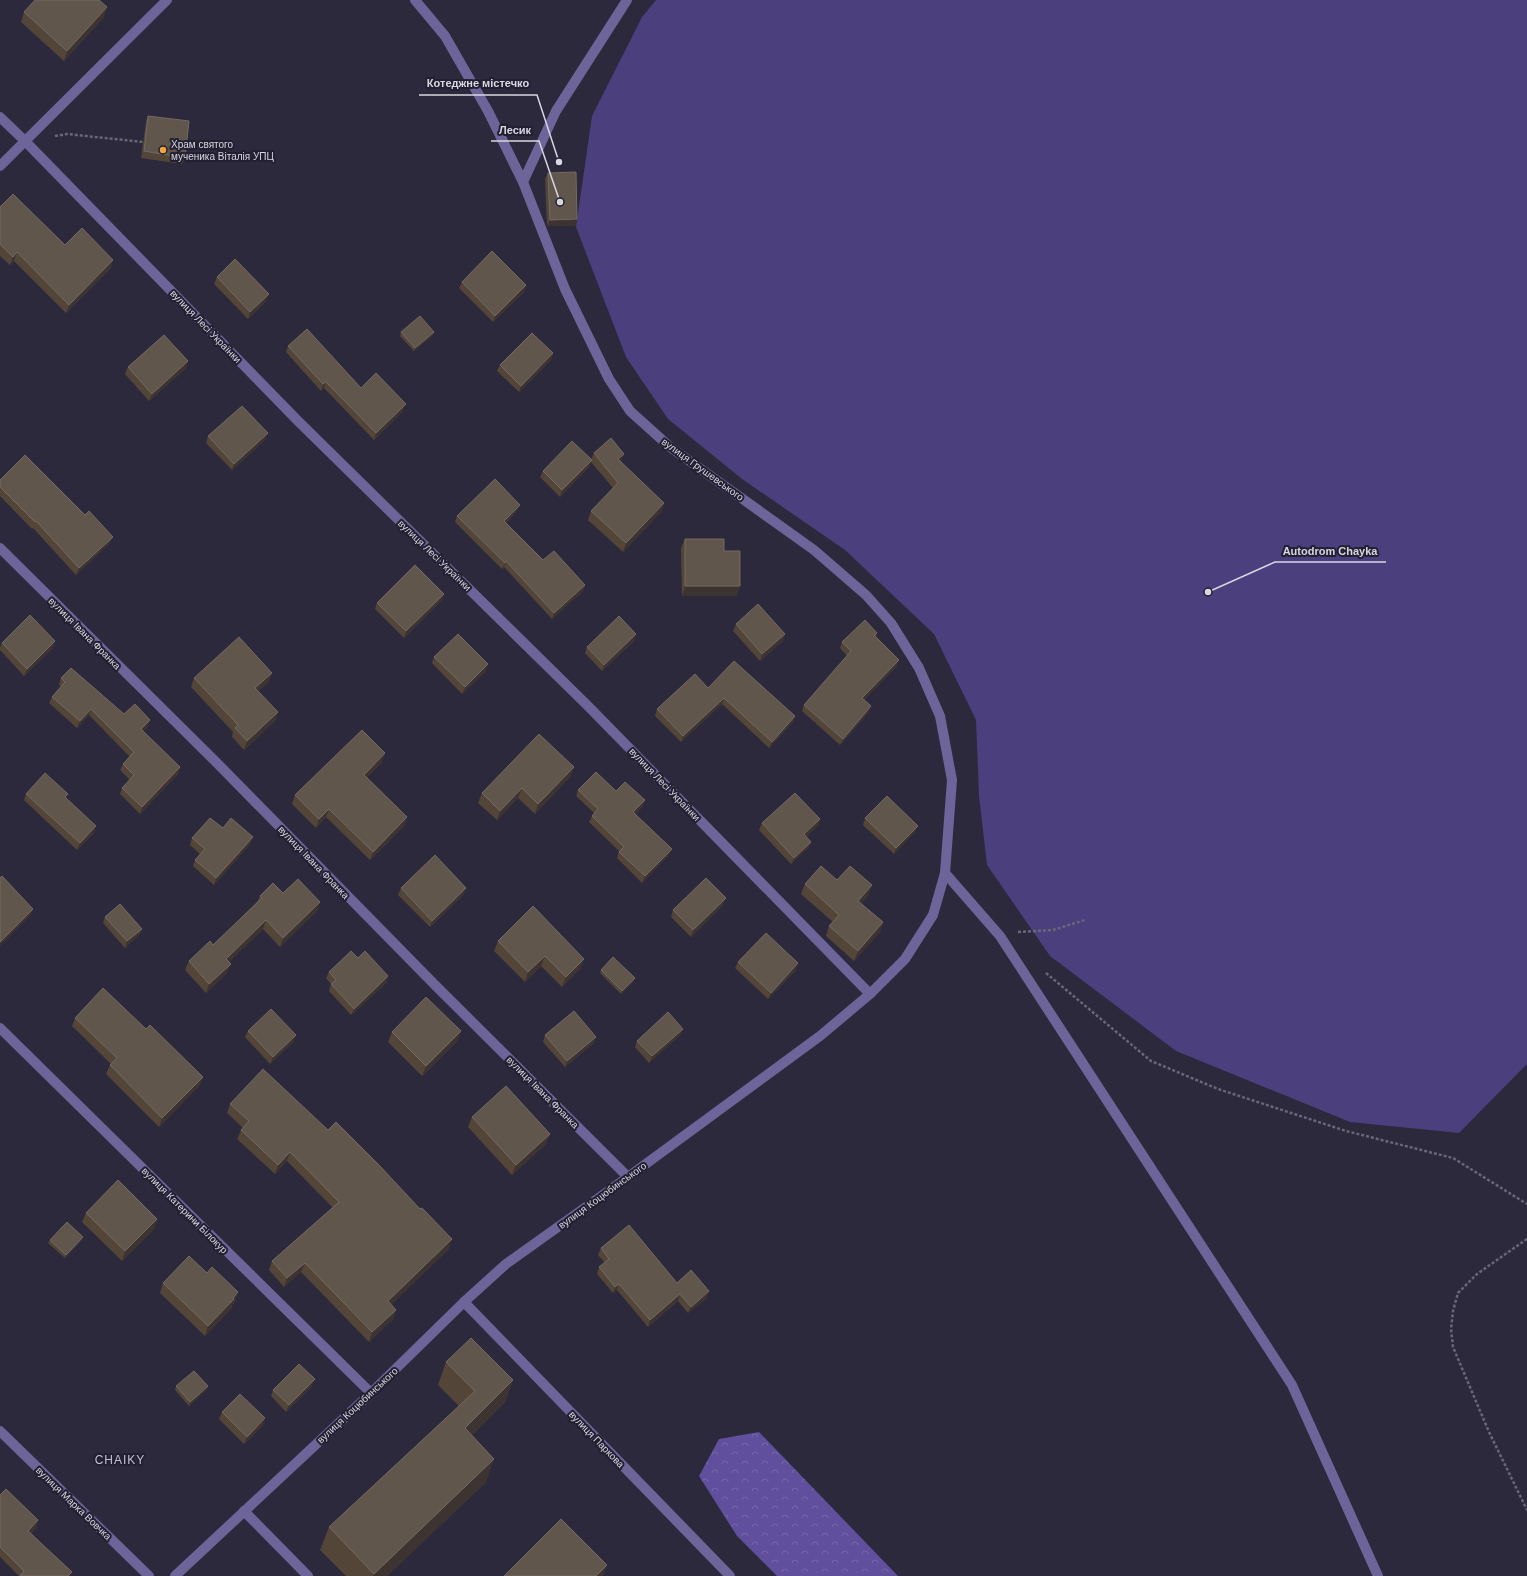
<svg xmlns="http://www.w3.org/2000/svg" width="1527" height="1576" viewBox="0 0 1527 1576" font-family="Arial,sans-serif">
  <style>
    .forest { fill: url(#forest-crowns) }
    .green { fill: #4b3f7d }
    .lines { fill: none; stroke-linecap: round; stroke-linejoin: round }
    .path { stroke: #686776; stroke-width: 2.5; stroke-dasharray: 3 2; stroke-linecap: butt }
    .minor { stroke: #6d659a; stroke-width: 10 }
    .wall { fill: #534639 }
    .shaded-wall { fill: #3d3432 }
    .building { fill: #61564b; stroke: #746a63 }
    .poi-dot { fill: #f2a541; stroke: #221f31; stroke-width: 1.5 }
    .labels { text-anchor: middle; stroke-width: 4; stroke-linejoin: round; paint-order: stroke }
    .poi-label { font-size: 10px; fill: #d8d7e2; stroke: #221f31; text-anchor: start }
    .street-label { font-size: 10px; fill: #d8d7e2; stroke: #221f31 }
    .quarter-label { font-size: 12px; letter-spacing: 1px; fill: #c1bfd6; stroke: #221f31 }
    .leader { fill: none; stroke: #d8d7e2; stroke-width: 1.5 }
    .callout-dot { fill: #d8d7e2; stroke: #221f31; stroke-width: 1.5 }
    .callout-label { font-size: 11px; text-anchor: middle; font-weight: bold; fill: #d8d7e2; stroke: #221f31; stroke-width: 4; stroke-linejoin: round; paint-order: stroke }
  </style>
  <defs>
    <pattern id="forest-crowns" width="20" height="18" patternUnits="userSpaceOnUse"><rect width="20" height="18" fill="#5f4f9d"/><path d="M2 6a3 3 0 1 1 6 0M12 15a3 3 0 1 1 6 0" fill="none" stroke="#7568aa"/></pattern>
  </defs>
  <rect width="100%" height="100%" fill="#2b293b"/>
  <!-- forest -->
  <polygon class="forest" points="759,1432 898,1576 777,1576 737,1536 699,1476 719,1439"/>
  <!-- green -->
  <polygon class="green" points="656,0 1527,0 1527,1064 1459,1133 1350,1122 1176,1051 1050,956 987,865 979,796 976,720 934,634 845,550 742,479 668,419 626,357 576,227 592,116 642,17"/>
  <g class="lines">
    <!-- path -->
    <g class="path">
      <polyline points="55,136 67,134 143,142"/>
      <polyline points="1018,932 1053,930 1085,920"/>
      <polyline points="1046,973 1151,1061 1218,1089 1346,1131 1453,1158 1527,1204"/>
      <polyline points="1527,1239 1477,1274 1458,1293 1453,1311 1451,1329 1453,1347 1489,1432 1527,1510"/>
    </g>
    <!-- minor -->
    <g class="minor">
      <polyline points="0,117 25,141 297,420 588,706 870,994"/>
      <polyline points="0,166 167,0"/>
      <polyline points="523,182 556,111 627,0"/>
      <polyline points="0,548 215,761 436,986 628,1177"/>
      <polyline points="945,873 1000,936 1292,1385 1378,1576"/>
      <polyline points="0,1028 371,1393"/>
      <polyline points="464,1302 730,1576"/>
      <polyline points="0,1431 149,1576"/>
      <polyline points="244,1511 308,1576"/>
      <polyline points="175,1576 371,1393 464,1302 506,1264 628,1177 820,1036 870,994 905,959 933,915 945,873 952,780 940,716 919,668 891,623 866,595 814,550 670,447 630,411 609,379 565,289 523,182 488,111 445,36 415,0"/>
    </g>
  </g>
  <!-- wall -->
  <g class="wall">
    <polygon points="24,12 104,17 64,61 21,22"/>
    <polygon points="148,116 185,158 182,164 141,158 146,122"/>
    <polygon points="548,173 577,219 575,226 547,226 545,179"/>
    <polygon points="0,207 65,245 113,260 110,269 66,313 14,261 10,265 0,256"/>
    <polygon points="217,277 266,301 248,319 214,284"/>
    <polygon points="462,282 526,285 524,292 493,322 459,288"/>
    <polygon points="401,332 434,332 433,335 414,351 400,336"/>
    <polygon points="288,346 361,388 403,411 374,440 324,388 321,391 286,352"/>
    <polygon points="553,353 551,360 519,392 497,371 500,365"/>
    <polygon points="128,367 186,368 149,401 125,374"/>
    <polygon points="208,436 265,440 232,470 206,443"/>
    <polygon points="594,453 621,462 664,503 661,512 623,552 588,520 591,511 613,488 591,462 589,467 560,497 540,477 543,471 591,460"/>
    <polygon points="0,480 110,543 76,575 33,528 32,529 0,496"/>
    <polygon points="517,511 506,523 543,560 585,585 583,591 552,619 504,567 502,569 455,522 457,516"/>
    <polygon points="685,539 724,551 737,596 682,596 681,548"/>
    <polygon points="444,594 442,600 404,638 375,609 377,603"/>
    <polygon points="736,624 783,641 760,661 733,631"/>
    <polygon points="877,633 876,637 897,666 864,700 869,712 840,745 802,711 804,705 847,656 840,648 842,642"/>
    <polygon points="634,641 602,671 585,653 587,647"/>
    <polygon points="2,643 53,648 24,676 0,650 0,647"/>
    <polygon points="434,657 486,671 462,694 432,663"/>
    <polygon points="61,678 124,714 148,726 143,731 180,767 178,774 140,814 120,794 122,788 130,780 120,770 123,764 130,757 89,715 77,728 49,703 52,697 61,686 59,685"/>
    <polygon points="194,678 269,682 258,691 278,712 275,721 244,750 232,737 233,732 191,687"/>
    <polygon points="708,688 795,716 793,722 769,748 722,704 681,742 655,716 657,709"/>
    <polygon points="382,762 367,777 407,817 404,826 370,860 326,817 316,828 292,804 295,795"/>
    <polygon points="574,767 570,777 535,814 518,798 497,820 478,803 482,793"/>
    <polygon points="578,790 616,791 645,800 642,807 635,814 669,855 642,883 617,858 619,851 589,822 592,816 594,813 576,796"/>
    <polygon points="26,794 66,798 94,833 77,850 24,800"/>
    <polygon points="865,818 915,832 894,854 863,825"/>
    <polygon points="820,819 818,826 806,837 811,842 808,848 791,864 759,830 762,823"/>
    <polygon points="223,828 250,844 214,885 193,866 195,860 200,854 190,845 192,838"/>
    <polygon points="837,880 869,895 861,903 883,922 880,932 854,961 826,936 829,926 833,922 801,894 805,884"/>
    <polygon points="401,888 464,894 430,927 398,895"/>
    <polygon points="283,893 320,902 317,911 280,947 263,929 229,962 227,973 206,993 185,970 189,961 213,945 257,902 260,896"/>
    <polygon points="723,905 691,937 671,917 673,910"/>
    <polygon points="533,906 581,968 562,987 541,966 525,982 494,951 498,941"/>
    <polygon points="105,917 142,929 139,935 125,948 103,923"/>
    <polygon points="738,962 796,970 768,999 735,968"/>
    <polygon points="601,970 635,978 633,982 621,994 600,973"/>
    <polygon points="329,972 388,976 386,983 351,1015 329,991 331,984 326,978"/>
    <polygon points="75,1018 146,1029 203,1077 199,1086 159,1127 106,1074 110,1065 111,1064 72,1026"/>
    <polygon points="683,1029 680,1035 649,1063 635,1047 637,1041"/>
    <polygon points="248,1031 294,1041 270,1064 245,1037"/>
    <polygon points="461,1031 457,1041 422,1076 388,1042 392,1032"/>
    <polygon points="545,1035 594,1043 565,1067 543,1042"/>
    <polygon points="230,1104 449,1249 391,1304 396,1310 393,1319 369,1342 301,1272 284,1287 269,1270 272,1261 333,1208 287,1161 275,1174 237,1139 241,1130 243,1128 227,1113"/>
    <polygon points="472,1117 550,1134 546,1144 512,1175 468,1127"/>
    <polygon points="86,1213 157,1219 154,1229 122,1261 82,1222"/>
    <polygon points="50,1240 82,1240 65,1258 48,1243"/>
    <polygon points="601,1248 677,1283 707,1298 688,1313 678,1301 648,1327 617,1290 613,1293 597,1274 599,1267 605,1263 598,1255"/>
    <polygon points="207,1273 235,1302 232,1305 231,1309 205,1336 160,1293 163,1283"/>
    <polygon points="446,1362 513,1380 505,1402 472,1435 486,1482 387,1576 346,1576 320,1550 329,1527 459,1406 438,1385"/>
    <polygon points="176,1386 208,1386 207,1389 189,1406 175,1390"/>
    <polygon points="312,1386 286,1412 271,1396 273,1390"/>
    <polygon points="222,1412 263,1425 244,1444 219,1419"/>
    <polygon points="0,1495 38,1520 36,1528 31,1533 70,1576 19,1576 0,1557"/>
  </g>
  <!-- shaded-wall -->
  <g class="shaded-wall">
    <polygon points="107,7 104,17 64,61 67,51"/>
    <polygon points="577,219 575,226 547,226 550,220"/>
    <polygon points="17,252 14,261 10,265 13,257"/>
    <polygon points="113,260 110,269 66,313 69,305"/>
    <polygon points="526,285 524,292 493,322 495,316"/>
    <polygon points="269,294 266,301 248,319 250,312"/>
    <polygon points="434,332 433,335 414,351 415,348"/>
    <polygon points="553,353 551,360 519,392 521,386"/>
    <polygon points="188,361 186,368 149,401 152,394"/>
    <polygon points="326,382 324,388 321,391 323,384"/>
    <polygon points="406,404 403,411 374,440 376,433"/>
    <polygon points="268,433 265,440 232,470 234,464"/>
    <polygon points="624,454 621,462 618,459"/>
    <polygon points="592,460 589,467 560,497 562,490"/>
    <polygon points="664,503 661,512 623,552 626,543"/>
    <polygon points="520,505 517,511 501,527 504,521"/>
    <polygon points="113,537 110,543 76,575 79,568"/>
    <polygon points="506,561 504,567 502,569"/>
    <polygon points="585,585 583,591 552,619 554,613"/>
    <polygon points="685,586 740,586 737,596 682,596"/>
    <polygon points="444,594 442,600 404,638 406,631"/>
    <polygon points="636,634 634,641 602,671 604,665"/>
    <polygon points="785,634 783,641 760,661 762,654"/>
    <polygon points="55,641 53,648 24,676 27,669"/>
    <polygon points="899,660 897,666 860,704 862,698"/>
    <polygon points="488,664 486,671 462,694 465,687"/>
    <polygon points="272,673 269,682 252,697 255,688"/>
    <polygon points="724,698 722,704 681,742 683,736"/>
    <polygon points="871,706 869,712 840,745 843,739"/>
    <polygon points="91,709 89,715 77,728 80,721"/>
    <polygon points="278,712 275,721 244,750 247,741"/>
    <polygon points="795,716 793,722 769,748 772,742"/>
    <polygon points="150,720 148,726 138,736 141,729"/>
    <polygon points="385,753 382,762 361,783 364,775"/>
    <polygon points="180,767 178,774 140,814 142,807"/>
    <polygon points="574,767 570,777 535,814 538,804"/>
    <polygon points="522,788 518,798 497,820 500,811"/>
    <polygon points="645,800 642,807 631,818 633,812"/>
    <polygon points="329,809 326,817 316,828 319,819"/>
    <polygon points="407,817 404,826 370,860 373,852"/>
    <polygon points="820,819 818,826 801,841 804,834"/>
    <polygon points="96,826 94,833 77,850 80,843"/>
    <polygon points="918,826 915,832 894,854 896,848"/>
    <polygon points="253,837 250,844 214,885 216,878"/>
    <polygon points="811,842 808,848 791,864 794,858"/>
    <polygon points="672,849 669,855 642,883 645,876"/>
    <polygon points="872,885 869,895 855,911 858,901"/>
    <polygon points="466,888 464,894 430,927 432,921"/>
    <polygon points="726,898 723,905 691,937 693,930"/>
    <polygon points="320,902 317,911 280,947 283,938"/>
    <polygon points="33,909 31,915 0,946 0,942"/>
    <polygon points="266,920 263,929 223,968 226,959"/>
    <polygon points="883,922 880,932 854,961 858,951"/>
    <polygon points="142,929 139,935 125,948 127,941"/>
    <polygon points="545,956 541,966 525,982 528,972"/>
    <polygon points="584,959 581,968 562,987 566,977"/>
    <polygon points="798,963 796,970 768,999 771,993"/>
    <polygon points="231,964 227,973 206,993 209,984"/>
    <polygon points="388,976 386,983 351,1015 354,1009"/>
    <polygon points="635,978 633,982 621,994 622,991"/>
    <polygon points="683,1029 680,1035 649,1063 652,1056"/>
    <polygon points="461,1031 457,1041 422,1076 426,1066"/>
    <polygon points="296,1035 294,1041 270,1064 273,1057"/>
    <polygon points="596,1037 594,1043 565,1067 567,1061"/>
    <polygon points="203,1077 199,1086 159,1127 162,1118"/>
    <polygon points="550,1134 546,1144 512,1175 516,1165"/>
    <polygon points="290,1152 287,1161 275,1174 278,1165"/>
    <polygon points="157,1219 154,1229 122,1261 125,1251"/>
    <polygon points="83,1237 82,1240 65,1258 66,1255"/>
    <polygon points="452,1239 449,1249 385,1311 388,1301"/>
    <polygon points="305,1263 301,1272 284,1287 287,1278"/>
    <polygon points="619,1284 617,1290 613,1293 615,1287"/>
    <polygon points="709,1291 707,1298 688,1313 691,1307"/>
    <polygon points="238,1292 235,1302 232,1305 231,1309 205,1336 208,1326"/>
    <polygon points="680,1294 678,1301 648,1327 650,1320"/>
    <polygon points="396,1310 393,1319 369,1342 372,1332"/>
    <polygon points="315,1379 312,1386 286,1412 289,1405"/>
    <polygon points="513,1380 505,1402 456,1451 465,1428"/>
    <polygon points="208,1386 207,1389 189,1406 190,1402"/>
    <polygon points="265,1418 263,1425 244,1444 247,1437"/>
    <polygon points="494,1459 486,1482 387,1576 373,1576 374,1574"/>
    <polygon points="38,1520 36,1528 26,1538 28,1531"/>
    <polygon points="607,1565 603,1576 596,1576"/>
  </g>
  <!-- building -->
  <g class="building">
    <polygon points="35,0 99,0 107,7 67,51 24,12"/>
    <polygon points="148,116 189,121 185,158 144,151"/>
    <polygon points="576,172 577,219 550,220 548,173"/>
    <polygon points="13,194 65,245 82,228 113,260 69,305 17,252 13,257 0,244 0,207"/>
    <polygon points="492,251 526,285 495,316 462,282"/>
    <polygon points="235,259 269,294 250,312 217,277"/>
    <polygon points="420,316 434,332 415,348 401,332"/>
    <polygon points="307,329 361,388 376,373 406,404 376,433 326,382 323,384 288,346"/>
    <polygon points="532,333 553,353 521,386 500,365"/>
    <polygon points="164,335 188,361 152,394 128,367"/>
    <polygon points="242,406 268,433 234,464 208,436"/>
    <polygon points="611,438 624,454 618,459 664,503 626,543 591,511 618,483 594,453"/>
    <polygon points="572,441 592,460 562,490 543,471"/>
    <polygon points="25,455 85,515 89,511 113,537 79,568 36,521 35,522 0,487 0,480"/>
    <polygon points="495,479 520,505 504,521 543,560 554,551 585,585 554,613 506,561 505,563 457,516"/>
    <polygon points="685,539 724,539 724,551 740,551 740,586 685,586"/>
    <polygon points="415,565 444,594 406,631 377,603"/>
    <polygon points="758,604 785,634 762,654 736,624"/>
    <polygon points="30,615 55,641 27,669 2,643"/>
    <polygon points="619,616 636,634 604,665 587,647"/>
    <polygon points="865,620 877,633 874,635 899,660 862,698 871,706 843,739 804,705 851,651 842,642"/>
    <polygon points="458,634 488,664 465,687 434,657"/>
    <polygon points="239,637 272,673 255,688 278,712 247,741 235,728 238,725 194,678"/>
    <polygon points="734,661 795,716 772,742 724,698 683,736 657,709 695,674 708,688"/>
    <polygon points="71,668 124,714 135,704 150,720 141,729 180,767 142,807 122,788 134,775 123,764 134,752 91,709 80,721 52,697 65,682 61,678"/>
    <polygon points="362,730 385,753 364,775 407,817 373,852 329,809 319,819 295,795"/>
    <polygon points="539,734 574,767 538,804 522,788 500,811 482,793"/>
    <polygon points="596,772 616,791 625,782 645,800 633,812 672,849 645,876 619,852 624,847 592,816 598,809 578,790"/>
    <polygon points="45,773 68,794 65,797 96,826 80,843 26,794"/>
    <polygon points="795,793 820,819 804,834 811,842 794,858 762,823"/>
    <polygon points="887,796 918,826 896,848 865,818"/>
    <polygon points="210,818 223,828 231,818 253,837 216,878 195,860 205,849 192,838"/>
    <polygon points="435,855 466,888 432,921 401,888"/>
    <polygon points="821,866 837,880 850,866 872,885 858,901 883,922 858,951 829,926 839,915 805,884"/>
    <polygon points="2,876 33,909 0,942 0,878"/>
    <polygon points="706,878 726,898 693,930 673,910"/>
    <polygon points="298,879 320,902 283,938 266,920 226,959 231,964 209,984 189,961 210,941 213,945 262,898 260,896 273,883 283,893"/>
    <polygon points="120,904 142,929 127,941 105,917"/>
    <polygon points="533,906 584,959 566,977 545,956 528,972 498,941"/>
    <polygon points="766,933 798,963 771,993 738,962"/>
    <polygon points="351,951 358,958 365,951 388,976 354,1009 331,984 336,980 329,972"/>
    <polygon points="613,957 635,978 622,991 601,970"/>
    <polygon points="103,988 146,1029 150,1025 203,1077 162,1118 110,1065 117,1058 75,1018"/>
    <polygon points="426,997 461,1031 426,1066 392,1032"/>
    <polygon points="271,1009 296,1035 273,1057 248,1031"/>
    <polygon points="574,1011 596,1037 567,1061 545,1035"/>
    <polygon points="668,1012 683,1029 652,1056 637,1041"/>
    <polygon points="263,1069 328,1130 336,1122 379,1165 420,1209 422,1208 452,1239 388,1301 396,1310 372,1332 305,1263 287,1278 272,1261 339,1202 290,1152 278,1165 241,1130 249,1121 230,1104"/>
    <polygon points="506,1086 550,1134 516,1165 472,1117"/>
    <polygon points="118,1180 157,1219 125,1251 86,1213"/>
    <polygon points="67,1222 83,1237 66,1255 50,1240"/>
    <polygon points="629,1225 677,1283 691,1270 709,1291 691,1307 680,1294 650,1320 619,1284 615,1287 599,1267 609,1259 601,1248"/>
    <polygon points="189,1256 207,1273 212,1267 238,1292 233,1298 234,1299 208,1326 163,1283"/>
    <polygon points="471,1338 513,1380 465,1428 494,1459 374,1574 329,1527 475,1391 446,1362"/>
    <polygon points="299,1364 315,1379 289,1405 273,1390"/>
    <polygon points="194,1371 208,1386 190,1402 176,1386"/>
    <polygon points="240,1394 265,1418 247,1437 222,1412"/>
    <polygon points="6,1489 38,1520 28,1531 72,1572 68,1576 20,1576 24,1571 0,1547 0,1495"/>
    <polygon points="561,1519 607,1565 596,1576 504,1576"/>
  </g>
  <!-- markers -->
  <circle class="poi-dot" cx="163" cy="150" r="4"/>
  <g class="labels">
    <!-- poi labels -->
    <g class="poi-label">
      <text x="171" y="148">Храм святого<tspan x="171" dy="12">мученика Віталія УПЦ</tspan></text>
    </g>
    <!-- street labels -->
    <g class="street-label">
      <text transform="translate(206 326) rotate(46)" y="4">вулиця Лесі Українки</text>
      <text transform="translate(703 469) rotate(36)" y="4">вулиця Грушевського</text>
      <text transform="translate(435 555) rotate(44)" y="4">вулиця Лесі Українки</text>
      <text transform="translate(85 633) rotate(45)" y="4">вулиця Івана Франка</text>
      <text transform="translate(665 784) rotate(46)" y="4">вулиця Лесі Українки</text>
      <text transform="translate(314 862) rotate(46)" y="4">вулиця Івана Франка</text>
      <text transform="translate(543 1092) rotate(45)" y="4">вулиця Івана Франка</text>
      <text transform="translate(602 1195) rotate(-36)" y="4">вулиця Коцюбинського</text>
      <text transform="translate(185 1210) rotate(45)" y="4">вулиця Катерини Білокур</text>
      <text transform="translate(357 1405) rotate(-43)" y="4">вулиця Коцюбинського</text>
      <text transform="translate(597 1439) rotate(46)" y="4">вулиця Паркова</text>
      <text transform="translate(74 1503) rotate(44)" y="4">вулиця Марка Вовчка</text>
    </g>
    <!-- quarter labels -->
    <g class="quarter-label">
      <text x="120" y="1464">CHAIKY</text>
    </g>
  </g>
  <!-- callouts -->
  <path class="leader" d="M559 162L537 95H419M560 202L539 141H491M1208 592L1275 562H1386"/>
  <g class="callout-dot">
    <circle cx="559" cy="162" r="4"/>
    <circle cx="560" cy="202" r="4"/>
    <circle cx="1208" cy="592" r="4"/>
  </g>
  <g class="callout-label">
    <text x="478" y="87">Котеджне містечко</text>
    <text x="515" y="134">Лесик</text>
    <text x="1330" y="555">Autodrom Chayka</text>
  </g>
</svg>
